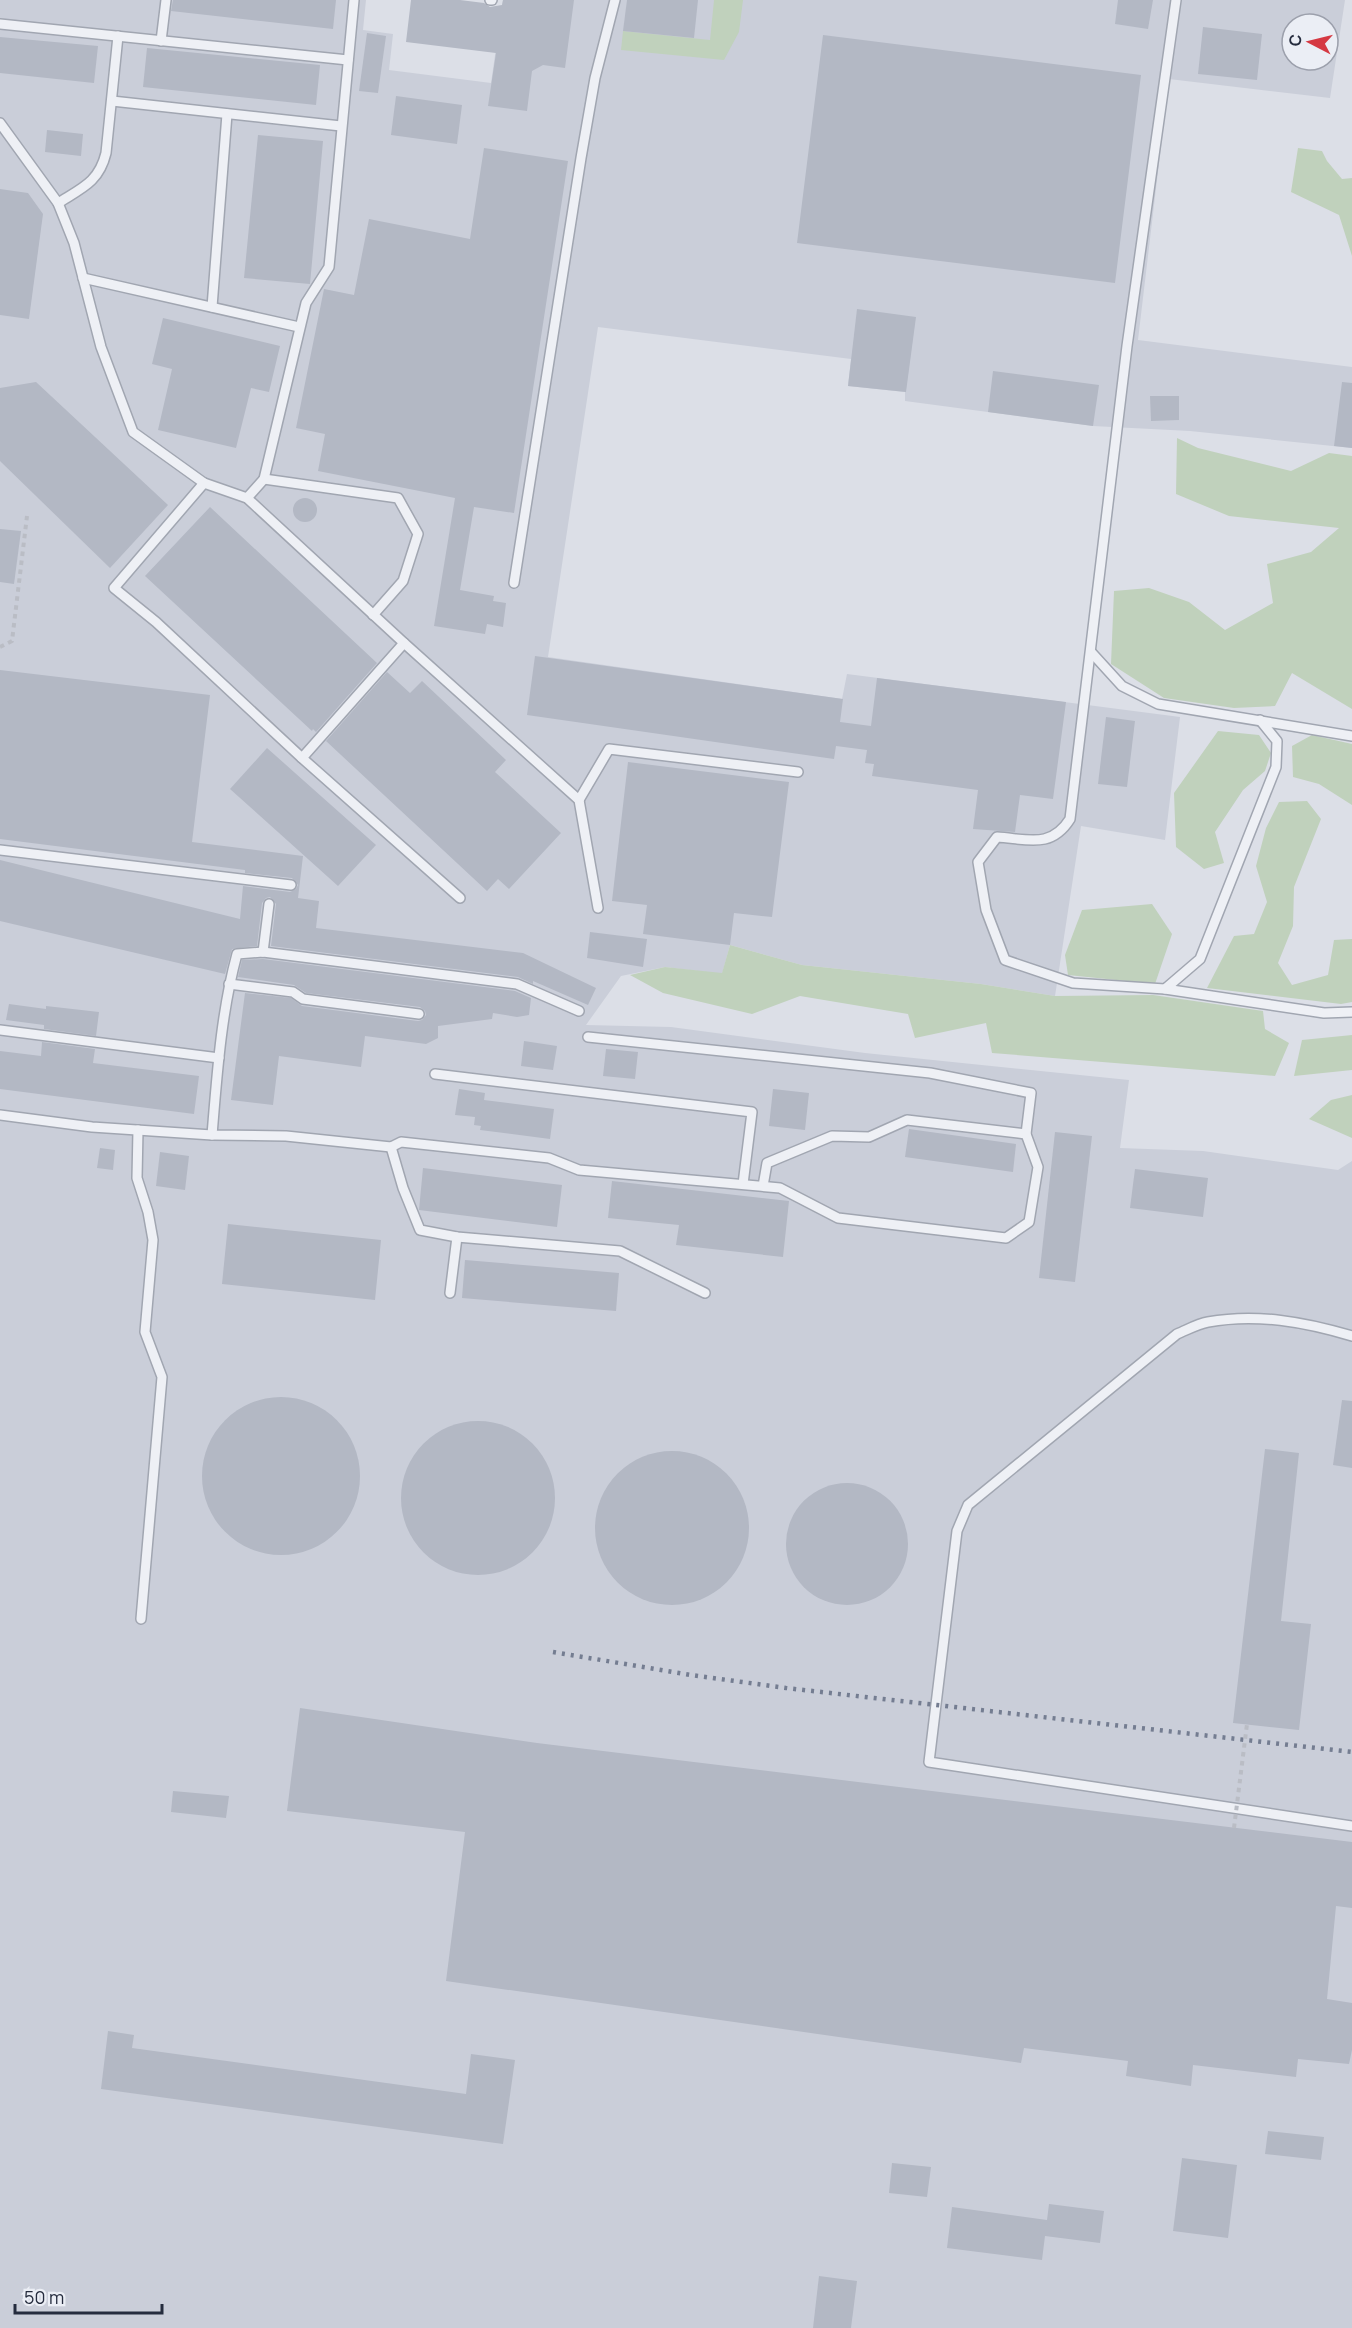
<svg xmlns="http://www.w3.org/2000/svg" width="1352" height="2328" viewBox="0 0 1352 2328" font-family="Manrope,sans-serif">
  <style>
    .built { fill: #caced9; fill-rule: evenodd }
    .green { fill: #c0d1bc }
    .building { fill: #b3b8c4 }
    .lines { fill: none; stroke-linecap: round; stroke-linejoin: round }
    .lane-casing { stroke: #a1a6b1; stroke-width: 12 }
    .path { stroke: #babdc5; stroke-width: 4; stroke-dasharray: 4.5 4.5; stroke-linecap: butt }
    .lane { stroke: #eef0f5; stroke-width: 9 }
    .rail { stroke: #747d91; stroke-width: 4.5; stroke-dasharray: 3 6; stroke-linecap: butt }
    .path-bridge { stroke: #babdc5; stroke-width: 4; stroke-dasharray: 4.5 4.5; stroke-linecap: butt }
  </style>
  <rect width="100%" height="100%" fill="#dcdfe7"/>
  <!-- built -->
  <path class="built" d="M0,0H366L363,30L393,34L389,70L491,83L503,0H1345L1330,98L1169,79L1138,340L1352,367V448L1190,431L1093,426L905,401V392L848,386L851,359L598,327L548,657L842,699L847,674L1180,717L1165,840L1081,826L1055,996L981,984L802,965L730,945L722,974L665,967L621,976L586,1025L671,1027L865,1053L1129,1080L1120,1148L1203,1151L1338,1170L1352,1161V2328H0ZM1292,24H1328V60H1292Z"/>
  <!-- green -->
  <g class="green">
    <polygon points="714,0 743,0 739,32 724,60 621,50 623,31 710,40"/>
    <polygon points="1298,148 1322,151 1327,161 1342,179 1352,178 1352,256 1339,215 1291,192"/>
    <polygon points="1177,438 1198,448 1291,471 1329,453 1352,456 1352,709 1292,673 1275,706 1234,708 1164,698 1111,664 1114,591 1149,588 1189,602 1225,630 1273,603 1267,564 1311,552 1339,528 1229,516 1176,494"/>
    <polygon points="1218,731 1259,735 1271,753 1265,771 1243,790 1215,832 1224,863 1204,869 1176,847 1174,793"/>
    <polygon points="1312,735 1352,744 1352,805 1319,784 1293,777 1292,746"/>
    <polygon points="1307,801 1321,819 1294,887 1293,926 1278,963 1292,985 1328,975 1334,940 1352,939 1352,1002 1341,1004 1207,988 1234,936 1254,934 1267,902 1256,866 1266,828 1279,802"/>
    <polygon points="1152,904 1172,934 1155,984 1068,975 1065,955 1082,910"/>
    <polygon points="730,945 802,965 981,984 1055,996 1153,995 1263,1011 1265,1029 1289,1043 1275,1076 992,1053 986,1023 915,1038 908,1014 800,996 752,1014 663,993 630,975 665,967 722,973"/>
    <polygon points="1352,1035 1352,1070 1294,1076 1302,1040"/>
    <polygon points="1352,1095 1352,1138 1309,1119 1331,1100"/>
  </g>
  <!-- building -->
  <g class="building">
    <polygon points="173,0 336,0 333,29 171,11"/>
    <polygon points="411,0 460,0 484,3 490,7 502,5 503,0 574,0 565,68 543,65 532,71 527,111 488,106 496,53 406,42"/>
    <polygon points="627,0 698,0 694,38 623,31"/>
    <polygon points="1118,0 1153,0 1148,29 1115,24"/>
    <polygon points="1203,27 1262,34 1257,80 1198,74"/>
    <polygon points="367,33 386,36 378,93 359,91"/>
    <polygon points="823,35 1141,75 1115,283 797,243"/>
    <polygon points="0,37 98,46 94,83 0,73"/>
    <polygon points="147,48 320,65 316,105 143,87"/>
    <polygon points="396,96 462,105 457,144 391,135"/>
    <polygon points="47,130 83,134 81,156 45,152"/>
    <polygon points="258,135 323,141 310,284 244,278"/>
    <polygon points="484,148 568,161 514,513 474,507 460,590 494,596 493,601 506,603 503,627 487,624 485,634 434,626 455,498 318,471 325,434 296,428 324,289 354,295 369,219 470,239"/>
    <polygon points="0,189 28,193 43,214 29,319 0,315"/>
    <polygon points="857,309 916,317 906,392 848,386"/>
    <polygon points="163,318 280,346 269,392 251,388 236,448 158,430 172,369 152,364"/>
    <polygon points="993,371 1099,385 1093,426 988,412"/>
    <polygon points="36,382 168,505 110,568 0,461 0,388"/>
    <polygon points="1342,382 1352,383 1352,448 1334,446"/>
    <polygon points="1150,396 1179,396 1179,420 1151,421"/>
    <circle cx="305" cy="510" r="12"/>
    <polygon points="210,507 377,663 316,732 313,729 312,731 145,576"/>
    <polygon points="0,529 21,531 14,584 0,582"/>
    <polygon points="535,656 843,699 840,722 871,726 877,678 1066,702 1053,799 1020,795 1015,832 973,829 978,790 872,776 874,764 865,763 867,750 836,746 834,759 527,715"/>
    <polygon points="0,670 210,695 192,842 303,856 298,898 319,901 316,928 523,953 596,988 588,1005 533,981 533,984 518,977 271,946 276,904 270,897 266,898 262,903 257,946 232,949 225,974 0,921 0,860 240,919 243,886 290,892 296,889 298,885 292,878 245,873 245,870 0,839"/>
    <polygon points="387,672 410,693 422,681 506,760 495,772 561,833 509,889 498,879 487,891 326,741"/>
    <polygon points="1106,717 1135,721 1127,787 1098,784"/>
    <polygon points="267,748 376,845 338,886 230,789"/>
    <polygon points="628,762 789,782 772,917 734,913 730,945 643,934 647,905 612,901"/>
    <polygon points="590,932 647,939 643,967 587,958"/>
    <polygon points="263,959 515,991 531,998 529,1015 517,1017 493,1013 492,1019 438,1026 438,1038 426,1044 365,1036 361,1067 279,1056 273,1105 231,1100 245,993 291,998 302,1006 418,1021 422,1020 426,1015 425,1011 420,1007 306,993 294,985 238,977 242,960"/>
    <polygon points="9,1004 46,1009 46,1006 99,1012 96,1036 44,1029 44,1025 6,1020"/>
    <polygon points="524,1041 557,1046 553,1070 521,1066"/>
    <polygon points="42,1042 95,1049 93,1063 199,1076 194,1114 0,1089 0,1051 41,1056"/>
    <polygon points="606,1049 638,1052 635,1079 603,1076"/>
    <polygon points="459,1089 485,1093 484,1100 554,1109 550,1139 480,1130 481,1126 474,1125 475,1117 455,1115"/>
    <polygon points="773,1089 809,1093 805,1130 769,1126"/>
    <polygon points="909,1129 1016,1144 1013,1172 905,1157"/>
    <polygon points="1055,1132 1092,1136 1075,1282 1039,1278"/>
    <polygon points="100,1148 115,1150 113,1170 97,1168"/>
    <polygon points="160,1152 189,1156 185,1190 156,1186"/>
    <polygon points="423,1168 562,1185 557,1227 419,1210"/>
    <polygon points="1135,1169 1208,1178 1203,1217 1130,1208"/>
    <polygon points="612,1181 789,1201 783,1257 676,1245 679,1225 608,1218"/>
    <polygon points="228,1224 381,1240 375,1300 222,1284"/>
    <polygon points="465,1260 619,1273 616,1311 462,1298"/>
    <circle cx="281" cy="1476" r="79"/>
    <polygon points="1342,1400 1352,1401 1352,1468 1333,1465"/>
    <circle cx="478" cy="1498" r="77"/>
    <polygon points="1265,1449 1299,1453 1281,1621 1311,1624 1299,1730 1233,1723"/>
    <circle cx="672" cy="1528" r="77"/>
    <circle cx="847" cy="1544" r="61"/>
    <polygon points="300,1708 537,1743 1352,1842 1352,1908 1336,1906 1327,1999 1352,2003 1352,2050 1349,2064 1298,2059 1296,2077 1193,2065 1191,2086 1126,2076 1128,2061 1024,2048 1021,2063 446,1981 465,1832 287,1811"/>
    <polygon points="173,1791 229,1796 226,1818 171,1812"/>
    <polygon points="108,2031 134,2035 132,2048 466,2094 471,2054 515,2060 503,2144 101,2089"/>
    <polygon points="1268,2131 1324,2137 1321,2160 1265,2154"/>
    <polygon points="1182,2158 1237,2165 1228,2238 1173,2231"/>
    <polygon points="892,2163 931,2167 927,2197 889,2193"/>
    <polygon points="1049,2204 1104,2211 1100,2243 1045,2236 1042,2260 947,2248 952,2207 1047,2220"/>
    <polygon points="819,2276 857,2281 851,2328 813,2328"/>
  </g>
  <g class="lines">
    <defs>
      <g id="lane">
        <polyline points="490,0 492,0"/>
        <path d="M1176,0L1127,346L1070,819C1051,849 1028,839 997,837L978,862L986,910L1005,960L1073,983L1165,989L1200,959L1276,767L1277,741L1260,720"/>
        <polyline points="0,24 348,60"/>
        <polyline points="161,41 166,0"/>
        <polyline points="112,101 341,126"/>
        <polyline points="0,123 58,203 74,243 101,347 133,432 204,483 247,498 404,643 579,800 598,908"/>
        <path d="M58,203C82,188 99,182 106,153L118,36"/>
        <polyline points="83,278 299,327"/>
        <polyline points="212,307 227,114"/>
        <polyline points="264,479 398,498 418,534 403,581 373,615"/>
        <polyline points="204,483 114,588 156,622 302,758 460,898"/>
        <polyline points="247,498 264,479 306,303 329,267 354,0"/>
        <polyline points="514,583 581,158 595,78 615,0"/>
        <polyline points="1091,652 1122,686 1158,704 1352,736"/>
        <polyline points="302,758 404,643"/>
        <polyline points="579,800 609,749 798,772"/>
        <polyline points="0,850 291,885"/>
        <polyline points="263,952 269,904"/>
        <polyline points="229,984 293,992 303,999 419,1014"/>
        <polyline points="1165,989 1324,1013 1352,1012"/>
        <polyline points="0,1030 219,1058"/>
        <polyline points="435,1074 752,1112 743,1184"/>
        <polyline points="0,1115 92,1127 212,1135 286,1136 391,1147 401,1142 549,1158 579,1170 780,1188 838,1218 1006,1238 1029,1222 1038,1167 1026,1134 1031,1093 930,1073 588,1037"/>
        <polyline points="138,1130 137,1178 148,1212 153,1240 145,1332 162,1377 141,1619"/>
        <path d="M212,1135C217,1075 221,1013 237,954L263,952L517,984L579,1011"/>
        <polyline points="391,1147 403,1188 420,1230 457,1237 620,1251 705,1293"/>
        <polyline points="763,1186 767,1163 832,1136 869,1137 907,1120 1026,1134"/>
        <polyline points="450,1293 457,1237"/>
        <path d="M1352,1336C1305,1322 1256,1313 1208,1322C1197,1324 1187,1330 1177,1334L968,1505L957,1531L929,1762L1352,1826"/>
      </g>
    </defs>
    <!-- lane casing -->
    <use href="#lane" class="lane-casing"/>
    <!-- path -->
    <polyline class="path" points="0,647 12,641 27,516"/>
    <!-- lane -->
    <use href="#lane" class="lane"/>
    <!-- rail -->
    <polyline class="rail" points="553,1652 691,1675 786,1688 1352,1752"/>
    <!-- path-bridge -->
    <polyline class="path-bridge" points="1234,1828 1247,1724"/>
  </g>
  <!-- north arrow -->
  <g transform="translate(1310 42) rotate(277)"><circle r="28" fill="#ebeef5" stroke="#9ca0ac" stroke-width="1.5"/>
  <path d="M0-4.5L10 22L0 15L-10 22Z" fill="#d53842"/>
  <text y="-9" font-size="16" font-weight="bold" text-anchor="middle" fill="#252c3e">С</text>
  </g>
  <!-- scale -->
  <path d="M15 2304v9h147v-9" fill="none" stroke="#252c3e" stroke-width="3"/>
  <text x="24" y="2304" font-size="18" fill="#252c3e" stroke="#ebeef5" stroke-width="4.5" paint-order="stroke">50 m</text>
</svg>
